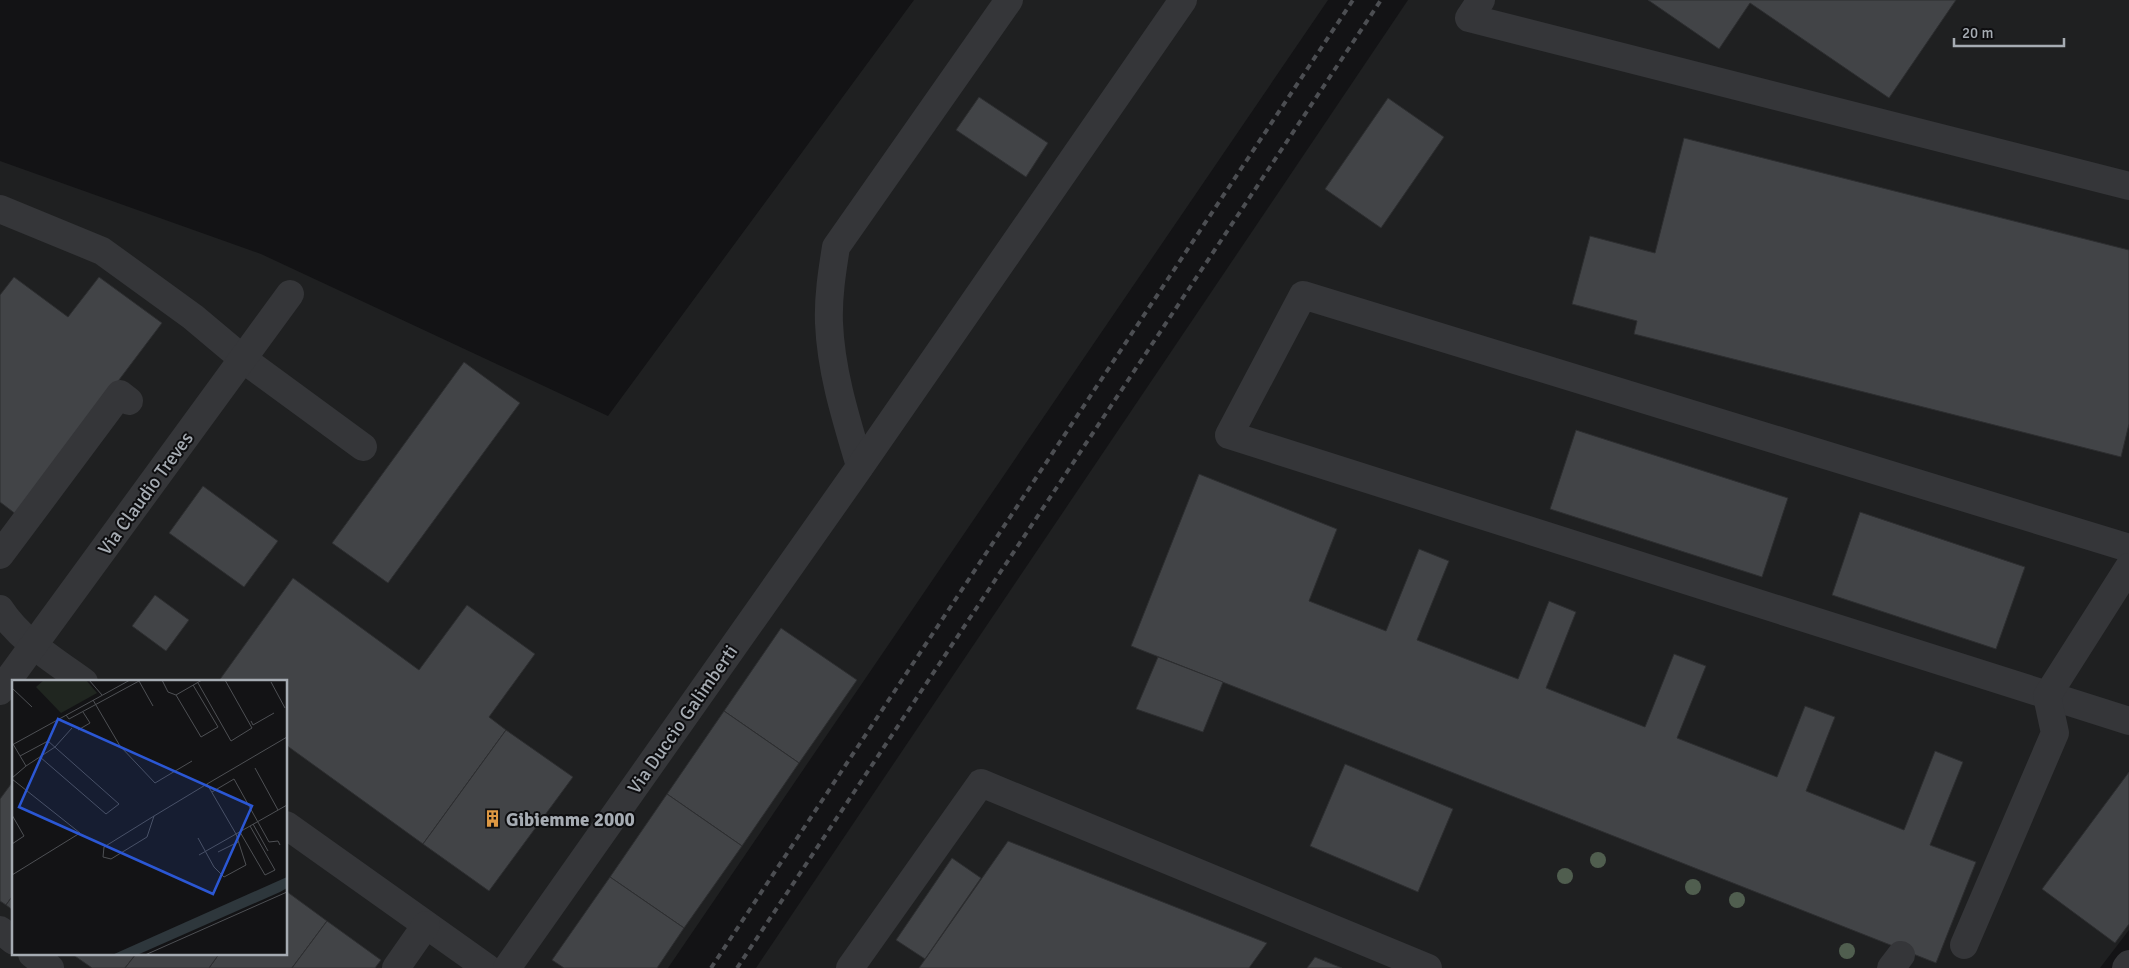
<svg xmlns="http://www.w3.org/2000/svg" width="2129" height="968" viewBox="0 0 2129 968" font-family="Signika,sans-serif">
  <style>
    .built { fill: #1f2021; fill-rule: evenodd }
    .building { fill: #424447; stroke: #2d2e30 }
    .lines { fill: none; stroke-linecap: round; stroke-linejoin: round }
    .minor { stroke: #353639; stroke-width: 28 }
    .rail { stroke: #4c4e52; stroke-width: 4; stroke-dasharray: 6 5; stroke-linecap: butt }
    .tree { fill: #505e4f }
    .labels { text-anchor: middle; stroke-width: 4; stroke-linejoin: round; paint-order: stroke }
    .street-label { font-size: 19px; fill: #a6acb3; stroke: #0e0e10 }
    .poi-label { font-size: 19px; font-weight: bold; fill: #a6acb3; stroke: #0e0e10; text-anchor: start }
    .inset-road { fill: none; stroke: #4e5054; stroke-width: 1 }
    .view { fill: #2b57d4; fill-opacity: 0.15; stroke: #2b57d4; stroke-width: 2.5 }
    .inset-edge { fill: none; stroke: #a6acb3; stroke-width: 2.5 }
  </style>
  <rect width="100%" height="100%" fill="#131315"/>
  <!-- built -->
  <g class="built">
    <path d="M914,0H1328L668,968H0V161L261,254L608,416ZM14,682H286V954H14Z"/>
    <polygon points="1408,0 2129,0 2129,930 2100,968 756,968"/>
  </g>
  <!-- building -->
  <g class="building">
    <polygon points="1648,0 1956,0 1889,98 1750,3 1719,49"/>
    <polygon points="979,97 1048,143 1026,177 956,130"/>
    <polygon points="1388,98 1444,137 1381,228 1325,189"/>
    <polygon points="1684,138 2129,250 2129,424 2121,457 1634,334 1637,321 1572,304 1590,236 1655,253"/>
    <polygon points="14,277 68,317 99,277 162,323 17,515 0,502 0,295"/>
    <polygon points="464,362 520,403 388,583 332,543"/>
    <polygon points="1576,430 1788,498 1762,577 1550,509"/>
    <polygon points="1199,474 1337,529 1309,601 1386,631 1419,549 1449,561 1417,640 1518,679 1549,601 1576,612 1546,688 1645,727 1674,654 1706,666 1677,738 1777,777 1805,706 1835,717 1806,791 1904,830 1935,751 1963,762 1930,845 1976,862 1936,963 1131,646"/>
    <polygon points="203,486 278,541 244,587 169,533"/>
    <polygon points="1860,512 2025,567 1996,649 1832,595"/>
    <polygon points="293,578 419,670 467,605 535,654 489,717 506,730 423,844 286,745 286,682 218,682"/>
    <polygon points="155,595 189,620 166,651 132,626"/>
    <polygon points="781,628 857,680 799,763 724,711"/>
    <polygon points="1158,657 1223,682 1203,732 1136,709"/>
    <polygon points="724,711 799,763 742,846 667,794"/>
    <polygon points="506,730 573,777 489,891 423,844"/>
    <polygon points="1345,764 1453,809 1418,892 1310,846"/>
    <polygon points="2129,772 2129,924 2115,943 2042,889"/>
    <polygon points="14,780 14,894 6,905 0,901 0,799"/>
    <polygon points="667,794 742,846 684,928 610,877"/>
    <polygon points="1008,841 1267,943 1249,968 919,968"/>
    <polygon points="952,858 981,878 925,959 896,940"/>
    <polygon points="610,877 684,928 657,968 564,968 552,960"/>
    <polygon points="286,891 327,921 292,968 209,968 219,954 286,954"/>
    <polygon points="14,894 14,911 6,905"/>
    <polygon points="327,921 381,960 375,968 292,968"/>
    <polygon points="72,954 136,954 125,968 92,968"/>
    <polygon points="136,954 219,954 209,968 125,968"/>
    <polygon points="1315,957 1342,968 1307,968"/>
  </g>
  <g class="lines">
    <!-- minor -->
    <g class="minor">
      <polyline points="1481,0 1469,18 2129,186"/>
      <polyline points="0,209 102,251 193,317 243,359 363,447"/>
      <path d="M860,466C846,419 831,372 829,323C828,297 832,272 836,247L1009,0"/>
      <polyline points="2129,548 1303,295 1229,435 2129,721"/>
      <polyline points="0,555 120,394 129,401"/>
      <path d="M0,609C20,640 55,661 84,682"/>
      <polyline points="0,691 290,294"/>
      <polyline points="286,825 487,968"/>
      <polyline points="0,930 14,941"/>
      <polyline points="1964,945 2055,733 2047,696 2129,567"/>
      <polyline points="32,954 50,968"/>
      <polyline points="396,968 426,925"/>
      <polyline points="507,968 857,471 1183,0"/>
      <polyline points="850,968 981,783 1428,968"/>
      <polyline points="1891,968 1901,955"/>
      <polyline points="2126,968 2129,964"/>
    </g>
    <!-- rail -->
    <g class="rail">
      <polyline points="711,968 1353,0"/>
      <polyline points="737,968 1381,0"/>
    </g>
  </g>
  <!-- trees -->
  <g class="tree">
    <circle cx="1598" cy="860" r="8"/>
    <circle cx="1565" cy="876" r="8"/>
    <circle cx="1693" cy="887" r="8"/>
    <circle cx="1737" cy="900" r="8"/>
    <circle cx="1847" cy="951" r="8"/>
  </g>
  <!-- icons -->
  <defs>
    <symbol id="building-bare" viewBox="-9 -9 18 18"><path d="M-4-6H4V6H1V3H-1V6H-4ZM-2.5-4.3h1.7v1.8h-1.7ZM.8-4.3h1.7v1.8H.8ZM-2.5-1h1.7V.8h-1.7ZM.8-1h1.7V.8H.8Z" fill="#dd9843" stroke="#0e0e10" stroke-width="2.5" paint-order="stroke"/></symbol>
  </defs>
  <g fill-rule="evenodd">
    <use href="#building-bare" x="480" y="806" width="25" height="25"/>
  </g>
  <g class="labels">
    <!-- street labels -->
    <g class="street-label">
      <text transform="translate(145 493) rotate(-54)" y="7">Via Claudio Treves</text>
      <text transform="translate(682 719) rotate(-55)" y="7">Via Duccio Galimberti</text>
    </g>
    <!-- poi labels -->
    <g class="poi-label">
      <text x="506" y="826">Gibiemme 2000</text>
    </g>
  </g>
  <!-- overview -->
  <g transform="translate(12 680)">
    <rect width="275" height="275" fill="#131315"/>
    <path d="M32,0H74L85,13L49,33L24,7Z" fill="#202620"/>
    <path d="M275,197V208L268,212L125,275H100Z" fill="#2e373c"/>
    <path class="inset-road" d="M77,0L90,15M150,0L156,12L164,15L190,0M259,2L273,28M186,3L219,61L240,48L213,0M0,8L20,27M164,15L189,57L206,47L181,5M81,20L108,66L143,103L180,81M54,35L57,39L127,1L141,26M239,41L241,45L262,33M66,50L78,43L71,32M0,65L118,0M8,76L36,61L107,124L94,134L28,77M14,86L43,67L60,48M243,88L266,130M0,98L14,86L1,64M0,99L68,153L0,195M200,112L222,99L257,162L266,161L268,165M0,135L12,156L0,164M142,136L135,157L99,179L91,177L92,167L142,136L195,104L275,57M241,144L256,171M228,152L253,195L263,190L238,146M186,158L202,187L212,197L234,185L224,154L195,104M206,172L226,162M187,175L275,125M133,275L275,212"/>
    <path class="view" d="M46,39L240,126L201,214L7,127Z"/>
    <rect width="275" height="275" class="inset-edge"/>
  </g>
  <!-- scale -->
  <path d="M1954 38v8h110v-8" fill="none" stroke="#a6acb3" stroke-width="2.5"/>
  <text x="1962" y="38" font-size="15" fill="#a6acb3" stroke="#0e0e10" stroke-width="4" paint-order="stroke">20 m</text>
</svg>
